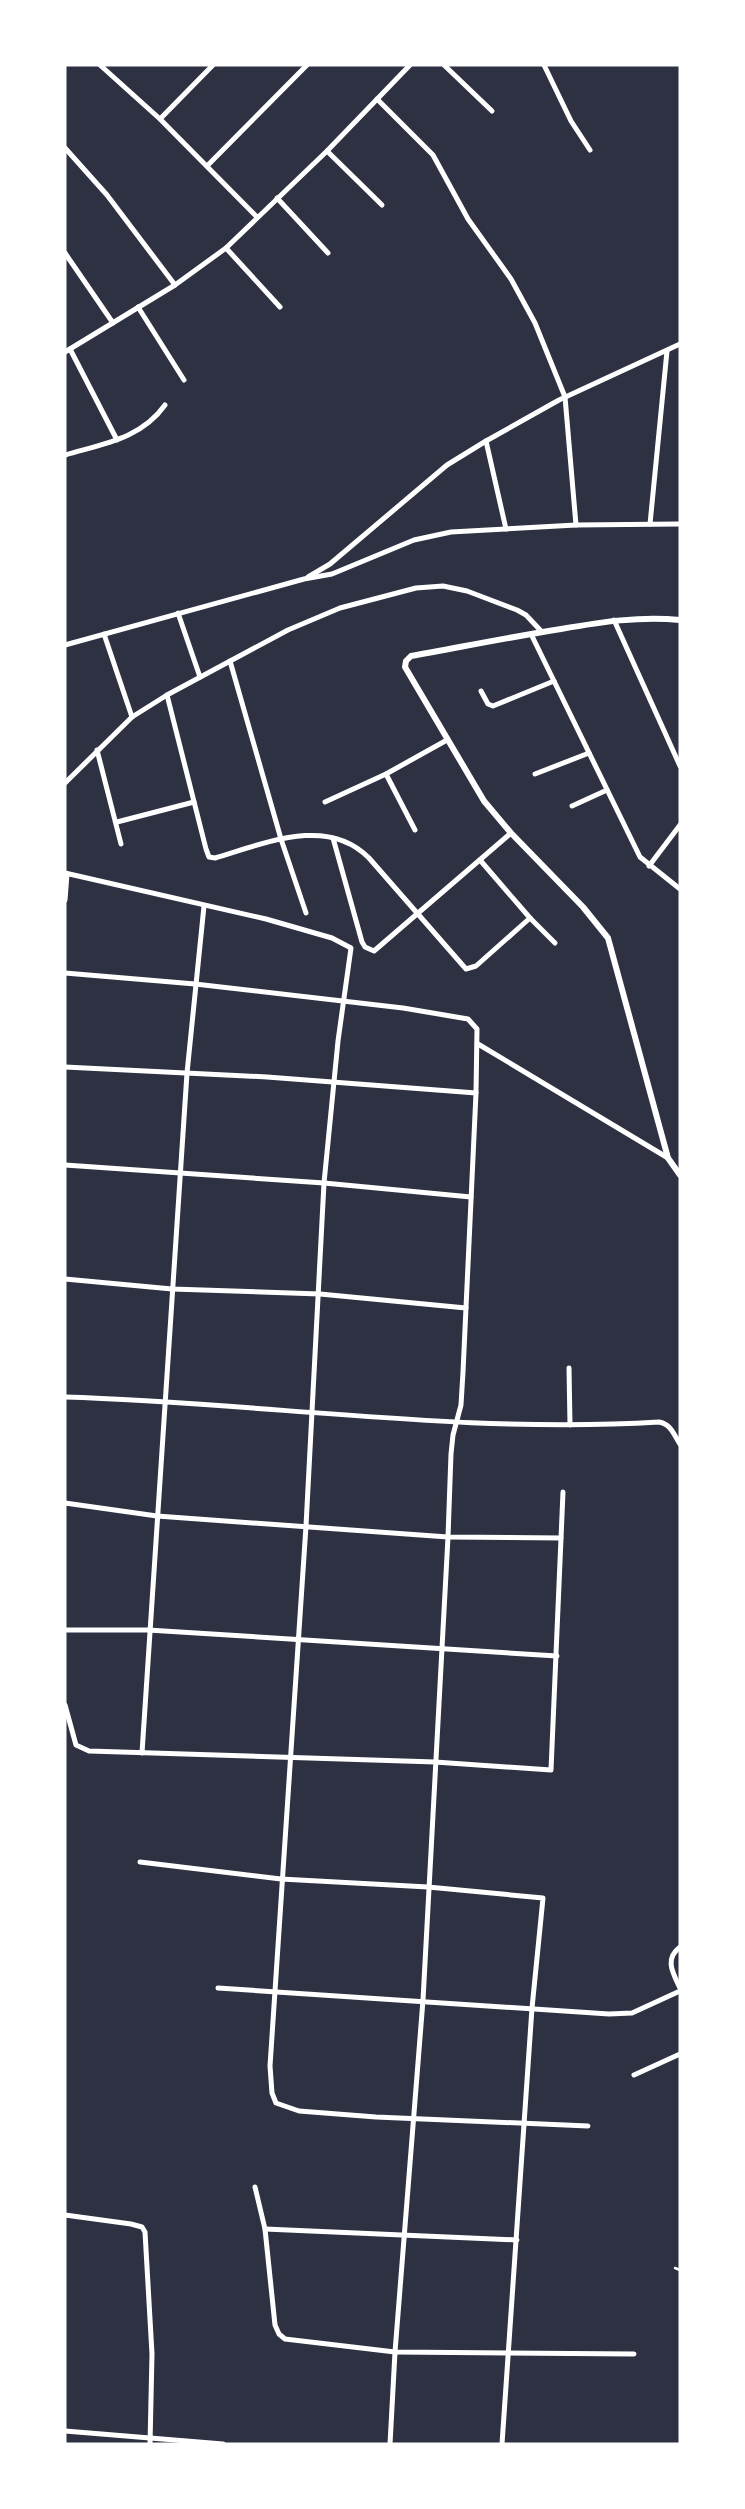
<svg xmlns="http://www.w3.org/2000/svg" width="745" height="2509" viewBox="0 0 745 2509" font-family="'Libre Baskerville',serif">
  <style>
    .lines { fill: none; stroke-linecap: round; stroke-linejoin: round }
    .service { stroke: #fff; stroke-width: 2.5 }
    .minor { stroke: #fff; stroke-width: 5 }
    .tertiary { stroke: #fff; stroke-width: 6 }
  </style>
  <rect width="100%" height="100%" fill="#2d3142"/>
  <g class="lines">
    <!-- service -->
    <polyline class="service" points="675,2268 680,2270"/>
    <!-- minor -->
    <g class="minor">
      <polyline points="100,65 160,119 257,217"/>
      <polyline points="444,65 492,111"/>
      <polyline points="544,65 571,121 590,150"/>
      <polyline points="377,99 433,155 468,219 511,279 535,323 565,397 576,525"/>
      <polyline points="160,119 213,65"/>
      <polyline points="65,148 107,195 175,285"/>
      <polyline points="327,151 382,205"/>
      <polyline points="207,166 307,65"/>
      <polyline points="277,198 328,253"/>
      <polyline points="226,248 280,307"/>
      <polyline points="65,253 113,323"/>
      <polyline points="138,307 184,380"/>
      <polyline points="70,349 117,440"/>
      <polyline points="65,352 175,285 226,248 327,151 410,65"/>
      <polyline points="486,441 506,529"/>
      <path d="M65,455C102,444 141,439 165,405"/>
      <polyline points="650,524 667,351"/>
      <polyline points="308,577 330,564 447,465 486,441 559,400 680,344"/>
      <polyline points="178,613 200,677"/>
      <polyline points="614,620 680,766"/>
      <polyline points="104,634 132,717"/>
      <polyline points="531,634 640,857 680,889"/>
      <polyline points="65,645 304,579 332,574 414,540 451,532 576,525 680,524"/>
      <polyline points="230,661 281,839 306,913"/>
      <polyline points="481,691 488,704 493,706 554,681"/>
      <path d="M167,695L206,849L209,857L215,858C263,844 327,815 369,858L466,969L476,966L530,918L480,860"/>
      <polyline points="97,750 121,844"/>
      <polyline points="386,774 415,830"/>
      <polyline points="535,774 589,753"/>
      <polyline points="65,783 132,717 167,695 288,630 340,608 416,588 443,586 467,591 517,610 526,615 542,632"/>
      <polyline points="325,802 386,774 447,740"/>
      <polyline points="572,806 607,790"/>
      <polyline points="117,822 194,802"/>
      <polyline points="333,838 362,942 365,947 374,951 511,833"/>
      <polyline points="649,866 680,825"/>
      <polyline points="65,873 266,919 332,938 351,948 338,1041 324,1183 306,1526 270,2066 272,2093 276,2103 299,2111 376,2117 588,2126"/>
      <polyline points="65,900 67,874"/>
      <polyline points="530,918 555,943"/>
      <polyline points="65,973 195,984 403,1008 468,1019 477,1029 476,1093 463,1372 461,1405 453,1435 451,1454 448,1537 423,2000 395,2352 390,2444"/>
      <polyline points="478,1044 668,1158"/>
      <polyline points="65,1067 267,1077 476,1093"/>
      <polyline points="65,1165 324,1183 471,1197"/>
      <polyline points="65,1279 172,1289 320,1294 466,1308"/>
      <polyline points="569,1368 570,1425"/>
      <path d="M65,1397C263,1403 461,1434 659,1422C671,1424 674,1435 680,1444"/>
      <polyline points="65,1503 157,1516 448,1537 561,1538"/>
      <polyline points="65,1630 148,1630 557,1656"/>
      <polyline points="65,1705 76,1745 89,1751 435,1762 551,1770 563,1492"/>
      <polyline points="142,1753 187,1073 204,906"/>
      <polyline points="140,1862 281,1879 428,1887 543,1898 532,2008 502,2444"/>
      <path d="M680,1947C664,1959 673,1973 680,1988"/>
      <polyline points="218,1988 609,2014 632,2013 680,1991"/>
      <polyline points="634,2075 680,2054"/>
      <polyline points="255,2187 265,2229 275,2325 279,2334 285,2339 395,2352 634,2354"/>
      <polyline points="65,2215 131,2224 142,2227 145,2232 152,2354 150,2444"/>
      <polyline points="265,2229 517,2240"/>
      <polyline points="65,2431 223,2444"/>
    </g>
    <!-- tertiary -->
    <path class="tertiary" d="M680,620C640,616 601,622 561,629C511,637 461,647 411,656L406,661L405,667L484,801L511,833L583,907L608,938L668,1158L680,1175"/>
  </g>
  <!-- border -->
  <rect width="745" height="2509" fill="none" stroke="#ffffff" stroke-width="133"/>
</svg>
